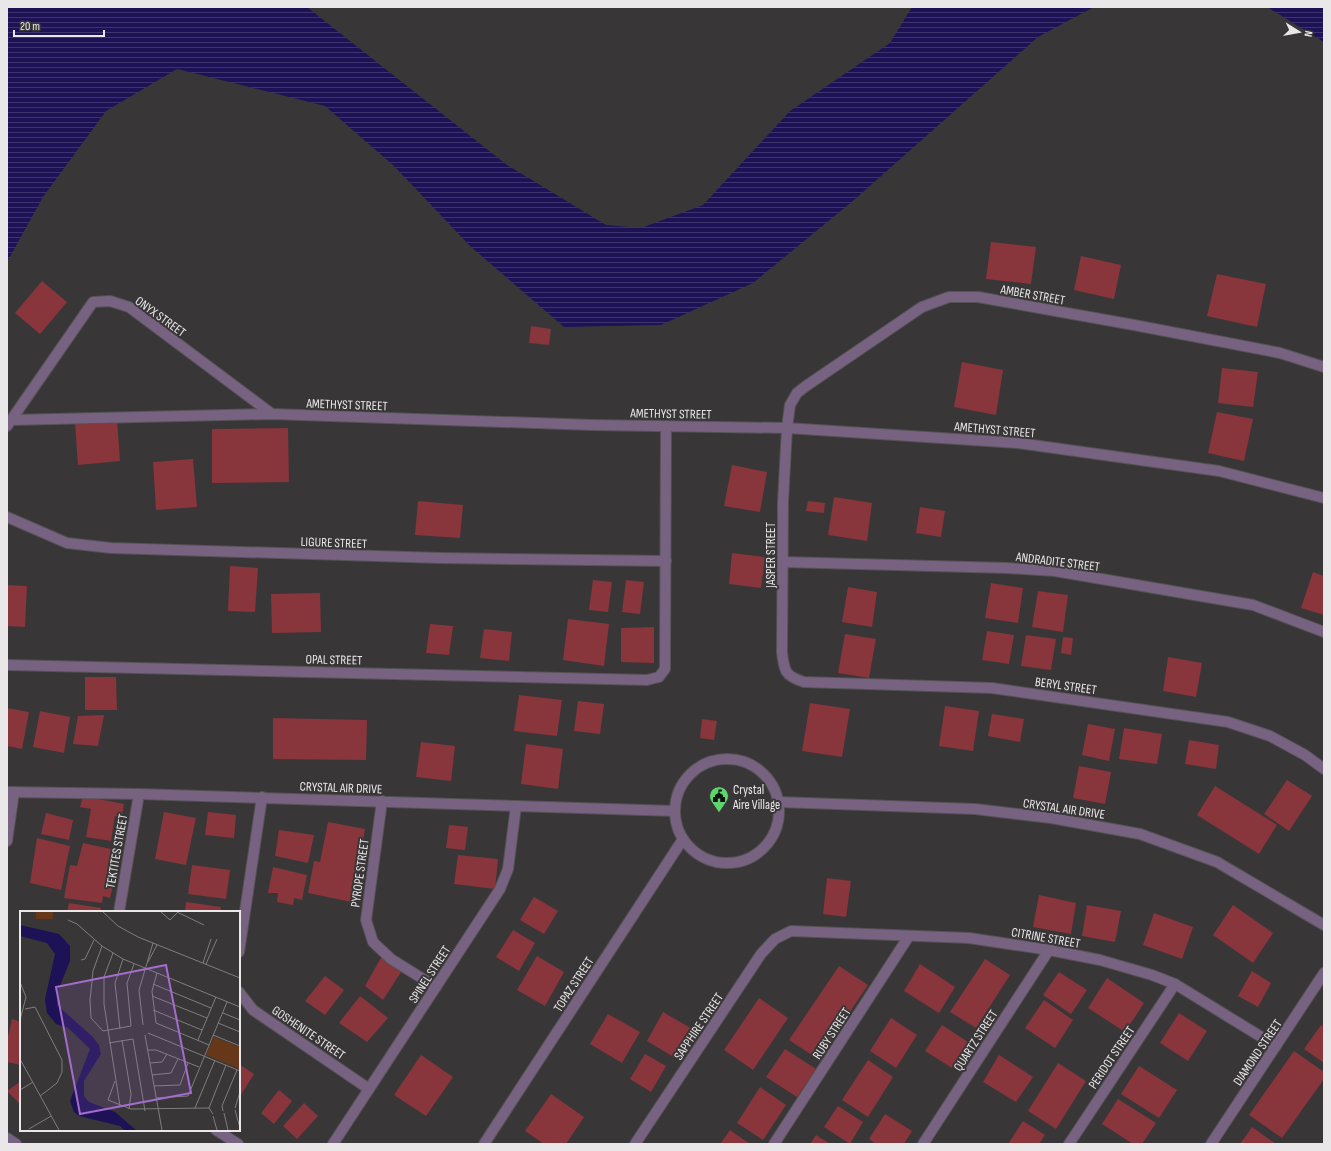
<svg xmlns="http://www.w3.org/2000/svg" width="1331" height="1151" viewBox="0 0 1331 1151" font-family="'Sofia Sans Condensed',sans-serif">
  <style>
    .water { fill: url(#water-rules) }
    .building { fill: #88353c }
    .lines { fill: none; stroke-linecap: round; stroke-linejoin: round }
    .minor-casing { stroke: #555254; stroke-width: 12 }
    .minor { stroke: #776381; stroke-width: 10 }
    .labels { text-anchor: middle; stroke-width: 4; stroke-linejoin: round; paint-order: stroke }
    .street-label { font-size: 13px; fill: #e9e7e8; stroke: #393638 }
    .poi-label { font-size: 13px; fill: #e9e7e8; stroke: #393638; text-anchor: start }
    .inset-road { fill: none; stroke: #7f7d7e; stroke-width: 1 }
    .view { fill: #a26dcd; fill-opacity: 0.15; stroke: #a26dcd; stroke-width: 2 }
    .inset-edge { fill: none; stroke: #e9e7e8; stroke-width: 2 }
  </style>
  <defs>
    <pattern id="water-rules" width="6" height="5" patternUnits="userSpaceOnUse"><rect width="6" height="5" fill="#1d1255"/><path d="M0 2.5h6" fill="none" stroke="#3e346d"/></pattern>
  </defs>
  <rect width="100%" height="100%" fill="#393638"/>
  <!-- water -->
  <g class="water">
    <polygon points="7,7 307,7 507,165 606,225 641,228 703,205 790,111 890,43 912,7 1094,7 1038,37 854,200 753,283 661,325 564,327 470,246 394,166 325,106 177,69 106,111 43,197 7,262"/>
    <polygon points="1267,7 1324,7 1324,42"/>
  </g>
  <!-- building -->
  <g class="building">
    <polygon points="991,242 1036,247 1031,284 986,279"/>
    <polygon points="1081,256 1121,265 1114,299 1074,290"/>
    <polygon points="1217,274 1266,284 1257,327 1207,316"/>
    <polygon points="42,281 67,302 40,334 15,313"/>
    <polygon points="531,326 551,329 549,345 529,343"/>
    <polygon points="962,362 1003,370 996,415 954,407"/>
    <polygon points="1222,368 1258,372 1253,407 1218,403"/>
    <polygon points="1217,412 1253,419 1244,461 1208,453"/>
    <polygon points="117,419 120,461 78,465 75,423"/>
    <polygon points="288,428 289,482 212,483 212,429"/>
    <polygon points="193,459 197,507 156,510 153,462"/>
    <polygon points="732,465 767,472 760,512 724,506"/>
    <polygon points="834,497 872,503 867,541 828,535"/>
    <polygon points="418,501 463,505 460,538 415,535"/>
    <polygon points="808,501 825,503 824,513 806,511"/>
    <polygon points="920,507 945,511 941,537 916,533"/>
    <polygon points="732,553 765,557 761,588 729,584"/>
    <polygon points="230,566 258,568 255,612 228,611"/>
    <polygon points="1313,572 1324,576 1324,615 1301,608"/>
    <polygon points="593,580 612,582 608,612 589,610"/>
    <polygon points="626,580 644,582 640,614 622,612"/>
    <polygon points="991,583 1023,588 1018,623 985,618"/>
    <polygon points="7,585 27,586 25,627 7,626"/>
    <polygon points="848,587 877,592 872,627 842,622"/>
    <polygon points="1038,591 1068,595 1063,632 1032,627"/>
    <polygon points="320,593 321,632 272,633 271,594"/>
    <polygon points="568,619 609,624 604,666 563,660"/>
    <polygon points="430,624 453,626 449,655 426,653"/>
    <polygon points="654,627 654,663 621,662 621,628"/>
    <polygon points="484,629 512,632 509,661 480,658"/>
    <polygon points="987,631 1014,635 1009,664 982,660"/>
    <polygon points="845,634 876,639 869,678 838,673"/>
    <polygon points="1026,635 1056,639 1051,670 1021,666"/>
    <polygon points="1063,637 1073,638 1071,655 1061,653"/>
    <polygon points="1168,657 1202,663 1196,697 1163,691"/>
    <polygon points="85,677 116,677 117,710 85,710"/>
    <polygon points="519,695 562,700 557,736 514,731"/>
    <polygon points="578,701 604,704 600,734 574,731"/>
    <polygon points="810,703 850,709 842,757 802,751"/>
    <polygon points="945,706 979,711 973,751 939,746"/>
    <polygon points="7,708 29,712 22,749 7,746"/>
    <polygon points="40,711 70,717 64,753 33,747"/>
    <polygon points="992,714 1024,719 1020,742 988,736"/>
    <polygon points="104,715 98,746 73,744 78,716"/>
    <polygon points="273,718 367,720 366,760 273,759"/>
    <polygon points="702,719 717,721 714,740 700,738"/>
    <polygon points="1088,724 1115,729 1109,761 1082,755"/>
    <polygon points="1124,728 1162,734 1157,764 1119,759"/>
    <polygon points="1189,740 1219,745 1216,769 1185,764"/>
    <polygon points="421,742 455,746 451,781 416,777"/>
    <polygon points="526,744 563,749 558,789 521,784"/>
    <polygon points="1079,766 1111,772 1105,804 1073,798"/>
    <polygon points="1287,780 1312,796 1289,831 1264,814"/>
    <polygon points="1215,786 1277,825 1259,854 1197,815"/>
    <polygon points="83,796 124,804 122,816 115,816 111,841 86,837 91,809 80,807"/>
    <polygon points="164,812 196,818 186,865 155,859"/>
    <polygon points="208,812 236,815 234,838 205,835"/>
    <polygon points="46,813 73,820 69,840 41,834"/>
    <polygon points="328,822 365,829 358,872 363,892 351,902 308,893 314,861 320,862"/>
    <polygon points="449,825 468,827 465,850 446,848"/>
    <polygon points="279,830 314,835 308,863 275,856"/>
    <polygon points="37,838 70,846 61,890 30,883"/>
    <polygon points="83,843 111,849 108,871 116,873 110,898 103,896 102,903 64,898 70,865 77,866"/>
    <polygon points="458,855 498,859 495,889 454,884"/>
    <polygon points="192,865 230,870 226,899 188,894"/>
    <polygon points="273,867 307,875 302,900 294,898 293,905 277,902 278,893 268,893"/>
    <polygon points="827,878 851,881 846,917 823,914"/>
    <polygon points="1039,895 1076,903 1071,934 1033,927"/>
    <polygon points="534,897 558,911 544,934 520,920"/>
    <polygon points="186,902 221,907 220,912 185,912"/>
    <polygon points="69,903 101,908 100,912 67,912"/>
    <polygon points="1087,905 1121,911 1115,942 1082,936"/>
    <polygon points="1233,905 1273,933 1253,963 1213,935"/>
    <polygon points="1154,913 1193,927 1182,959 1143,945"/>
    <polygon points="513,930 535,943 519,971 496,957"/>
    <polygon points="382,956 401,972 383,1000 365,986"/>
    <polygon points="537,956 564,972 545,1006 517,990"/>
    <polygon points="985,959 1010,975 976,1028 950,1012"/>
    <polygon points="920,964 955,987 939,1013 904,991"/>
    <polygon points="839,966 868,985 818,1059 789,1040"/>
    <polygon points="1252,971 1271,983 1258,1007 1238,996"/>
    <polygon points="1059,972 1087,990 1071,1014 1043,995"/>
    <polygon points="325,976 344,990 325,1015 305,1001"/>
    <polygon points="1107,978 1144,1003 1125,1032 1088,1008"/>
    <polygon points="360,996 388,1018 367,1042 339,1023"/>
    <polygon points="759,998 788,1018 753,1070 724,1050"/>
    <polygon points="1044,1000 1073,1020 1055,1048 1025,1028"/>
    <polygon points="663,1012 694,1030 677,1059 647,1041"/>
    <polygon points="1179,1013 1207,1031 1188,1061 1160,1043"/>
    <polygon points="608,1014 640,1032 622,1063 590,1044"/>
    <polygon points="891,1018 917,1035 896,1068 870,1051"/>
    <polygon points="12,1019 21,1022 21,1065 7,1062 7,1041"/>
    <polygon points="942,1025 968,1042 952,1068 925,1051"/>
    <polygon points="1321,1025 1324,1027 1324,1063 1304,1049"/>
    <polygon points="785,1049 816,1069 797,1097 766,1077"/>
    <polygon points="1294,1051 1324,1072 1324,1079 1282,1138 1249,1115"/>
    <polygon points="645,1054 666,1066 651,1092 630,1079"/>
    <polygon points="421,1055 453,1077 426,1116 394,1095"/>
    <polygon points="999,1055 1033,1077 1016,1102 983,1082"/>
    <polygon points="868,1060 893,1077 868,1117 842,1100"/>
    <polygon points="1058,1063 1086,1081 1056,1129 1028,1111"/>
    <polygon points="239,1064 254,1074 239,1098"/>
    <polygon points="1139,1066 1177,1090 1159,1118 1121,1094"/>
    <polygon points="21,1081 21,1105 7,1091"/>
    <polygon points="760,1087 786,1105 763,1140 737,1123"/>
    <polygon points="279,1090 292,1101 274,1124 261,1113"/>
    <polygon points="551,1094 584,1117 566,1144 544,1144 525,1131"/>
    <polygon points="1118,1099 1156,1123 1142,1144 1133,1144 1102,1124"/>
    <polygon points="304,1103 318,1116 297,1139 283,1126"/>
    <polygon points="838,1106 863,1122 850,1144 824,1127"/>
    <polygon points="885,1114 912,1131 904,1144 876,1144 869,1139"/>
    <polygon points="1023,1121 1045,1135 1039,1144 1008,1144"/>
    <polygon points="1252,1127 1276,1144 1240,1144"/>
    <polygon points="730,1130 750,1144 720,1144"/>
    <polygon points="816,1135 830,1144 810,1144"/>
  </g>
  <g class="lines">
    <defs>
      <g id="minor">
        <path d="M1324,367L1280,353L1134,325L978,297H949L922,307L806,386L797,393L790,405L787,428L783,502L782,652C784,671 785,676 804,682L992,688L1228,722L1270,736L1305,755L1324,769"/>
        <polyline points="11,420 272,414 592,425 787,428 1018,443 1219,471 1324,498"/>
        <polyline points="7,426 93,302 110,301 129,307 272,414"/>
        <polyline points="7,517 67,543 111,548 441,558 666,561"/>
        <polyline points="783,562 1007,568 1055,571 1253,605 1324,632"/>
        <polyline points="7,665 647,680 659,677 665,669 666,426"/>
        <circle cx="727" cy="811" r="52"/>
        <polyline points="7,792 139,794 675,811"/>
        <polyline points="382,801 366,920 373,942 391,959 436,987"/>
        <polyline points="778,802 975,809 1051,818 1140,834 1217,862 1324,925"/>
        <polyline points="7,841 14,792"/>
        <polyline points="119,912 139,794"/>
        <polyline points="239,952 262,797"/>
        <polyline points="239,992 253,1010 369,1089"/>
        <polyline points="216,1130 238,1144"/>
        <polyline points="7,1138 16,1144"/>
        <polyline points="333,1144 500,889 508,869 516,806"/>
        <polyline points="484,1144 683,839"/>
        <polyline points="635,1144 761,954 775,939 791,931 969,938 1049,950 1100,960 1152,975 1175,984 1276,1046"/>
        <polyline points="774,1144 909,936"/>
        <polyline points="923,1144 1049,950"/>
        <polyline points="1069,1144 1175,984"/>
        <polyline points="1211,1144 1324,973"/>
      </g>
    </defs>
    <!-- minor casing -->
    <use href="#minor" class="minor-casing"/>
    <!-- minor -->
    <use href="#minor" class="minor"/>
  </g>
  <!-- icons -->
  <defs>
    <symbol id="civic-pin" viewBox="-11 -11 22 30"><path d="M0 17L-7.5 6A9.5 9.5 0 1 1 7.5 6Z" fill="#5cd56d" stroke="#393638"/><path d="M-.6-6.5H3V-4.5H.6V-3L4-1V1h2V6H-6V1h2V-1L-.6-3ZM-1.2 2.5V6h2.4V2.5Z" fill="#111"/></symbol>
  </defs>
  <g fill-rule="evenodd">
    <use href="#civic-pin" x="708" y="785" width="22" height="30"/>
  </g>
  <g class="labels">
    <!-- street labels -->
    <g class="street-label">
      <text transform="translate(1033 294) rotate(10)" y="5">AMBER STREET</text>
      <text transform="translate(161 316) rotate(36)" y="5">ONYX STREET</text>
      <text transform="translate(347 404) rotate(2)" y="5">AMETHYST STREET</text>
      <text transform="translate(671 413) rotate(1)" y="5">AMETHYST STREET</text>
      <text transform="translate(995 429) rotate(5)" y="5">AMETHYST STREET</text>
      <text transform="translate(334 542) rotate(2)" y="5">LIGURE STREET</text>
      <text transform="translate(770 555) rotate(-90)" y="5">JASPER STREET</text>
      <text transform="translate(1058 561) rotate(7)" y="5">ANDRADITE STREET</text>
      <text transform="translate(334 659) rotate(1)" y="5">OPAL STREET</text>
      <text transform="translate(1066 685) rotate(8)" y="5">BERYL STREET</text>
      <text transform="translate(341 787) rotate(2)" y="5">CRYSTAL AIR DRIVE</text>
      <text transform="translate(1064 808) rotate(8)" y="5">CRYSTAL AIR DRIVE</text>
      <text transform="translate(116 851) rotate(-80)" y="5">TEKTITES STREET</text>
      <text transform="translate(359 873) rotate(-82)" y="5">PYROPE STREET</text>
      <text transform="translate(1046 937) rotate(10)" y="5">CITRINE STREET</text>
      <text transform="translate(429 974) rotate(-57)" y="5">SPINEL STREET</text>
      <text transform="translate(573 984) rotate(-57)" y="5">TOPAZ STREET</text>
      <text transform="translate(698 1026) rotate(-56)" y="5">SAPPHIRE STREET</text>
      <text transform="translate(309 1032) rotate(34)" y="5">GOSHENITE STREET</text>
      <text transform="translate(831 1033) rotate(-57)" y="5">RUBY STREET</text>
      <text transform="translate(975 1040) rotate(-57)" y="5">QUARTZ STREET</text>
      <text transform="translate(1257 1052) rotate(-56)" y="5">DIAMOND STREET</text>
      <text transform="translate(1111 1057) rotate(-56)" y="5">PERIDOT STREET</text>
    </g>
    <!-- poi labels -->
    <g class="poi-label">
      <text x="733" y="794">Crystal<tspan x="733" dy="15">Aire Village</tspan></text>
    </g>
  </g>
  <!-- overview -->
  <g transform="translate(20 911)">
    <rect width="220" height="220" fill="#393638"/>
    <path d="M194,126L220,136V158L186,144Z" fill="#67371a"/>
    <path d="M16,1H33V8H16Z" fill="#67371a"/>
    <path d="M0,14L39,23L50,35V50L37,82V94L73,126L79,134L81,143L64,170V185L69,191L95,201L116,219H104L100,215L59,205L54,201L50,190L70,138L48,117L36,113L27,102L25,88L35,43L27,32L0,25Z" fill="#1d1255"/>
    <path class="inset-road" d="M83,1L98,15L118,26L220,67M141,1L150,9L158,1M157,1L184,14M48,9L57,13L82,35L103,48L220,96M82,35L73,60L70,89L71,107L83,120L111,115L107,72L114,53M93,42L84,66V93L100,195M61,49L65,48L74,29M128,51L137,34M183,52L191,28M186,53L197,28M137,62L132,80L136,112L189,134M0,71L6,86L0,109M133,73L191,97M132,85L187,107M5,98L15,96L42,149V161L37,172L20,185M133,99L182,119M203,102L220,109M198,112L220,121M123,114L119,79L133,32M100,118L95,72L103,48M128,122L220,160M125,124L142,219M193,124L220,135M102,129L111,183L109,198M178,129L196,86M89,132L113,128L125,200M128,139H136L179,156M0,148L39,219M130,152L142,151L147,143M132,164L151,162L158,148M95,170L88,189L111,198L189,197M134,175L160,174L168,152M0,179L13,171M136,187L168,185L207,91M175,197L195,149M215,197L220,181M215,199L220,217M203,200L202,195L217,159M204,202L208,219M193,203L189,197L206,154M193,205L197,219M9,218L31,205"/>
    <path class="view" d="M146,54L171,182L60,203L36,76Z"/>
    <rect width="220" height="220" class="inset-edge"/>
  </g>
  <!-- border -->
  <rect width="1331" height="1151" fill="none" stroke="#e9e7e8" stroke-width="16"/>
  <!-- north arrow -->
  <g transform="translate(1299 32) rotate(101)" stroke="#393638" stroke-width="3" paint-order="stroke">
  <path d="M0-3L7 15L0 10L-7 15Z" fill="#e9e7e8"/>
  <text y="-6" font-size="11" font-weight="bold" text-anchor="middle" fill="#e9e7e8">N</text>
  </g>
  <!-- scale -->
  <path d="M14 30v6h90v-6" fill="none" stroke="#e9e7e8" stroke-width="2"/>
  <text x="20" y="30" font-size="12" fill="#e9e7e8" stroke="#393638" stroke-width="3" paint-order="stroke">20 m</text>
</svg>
